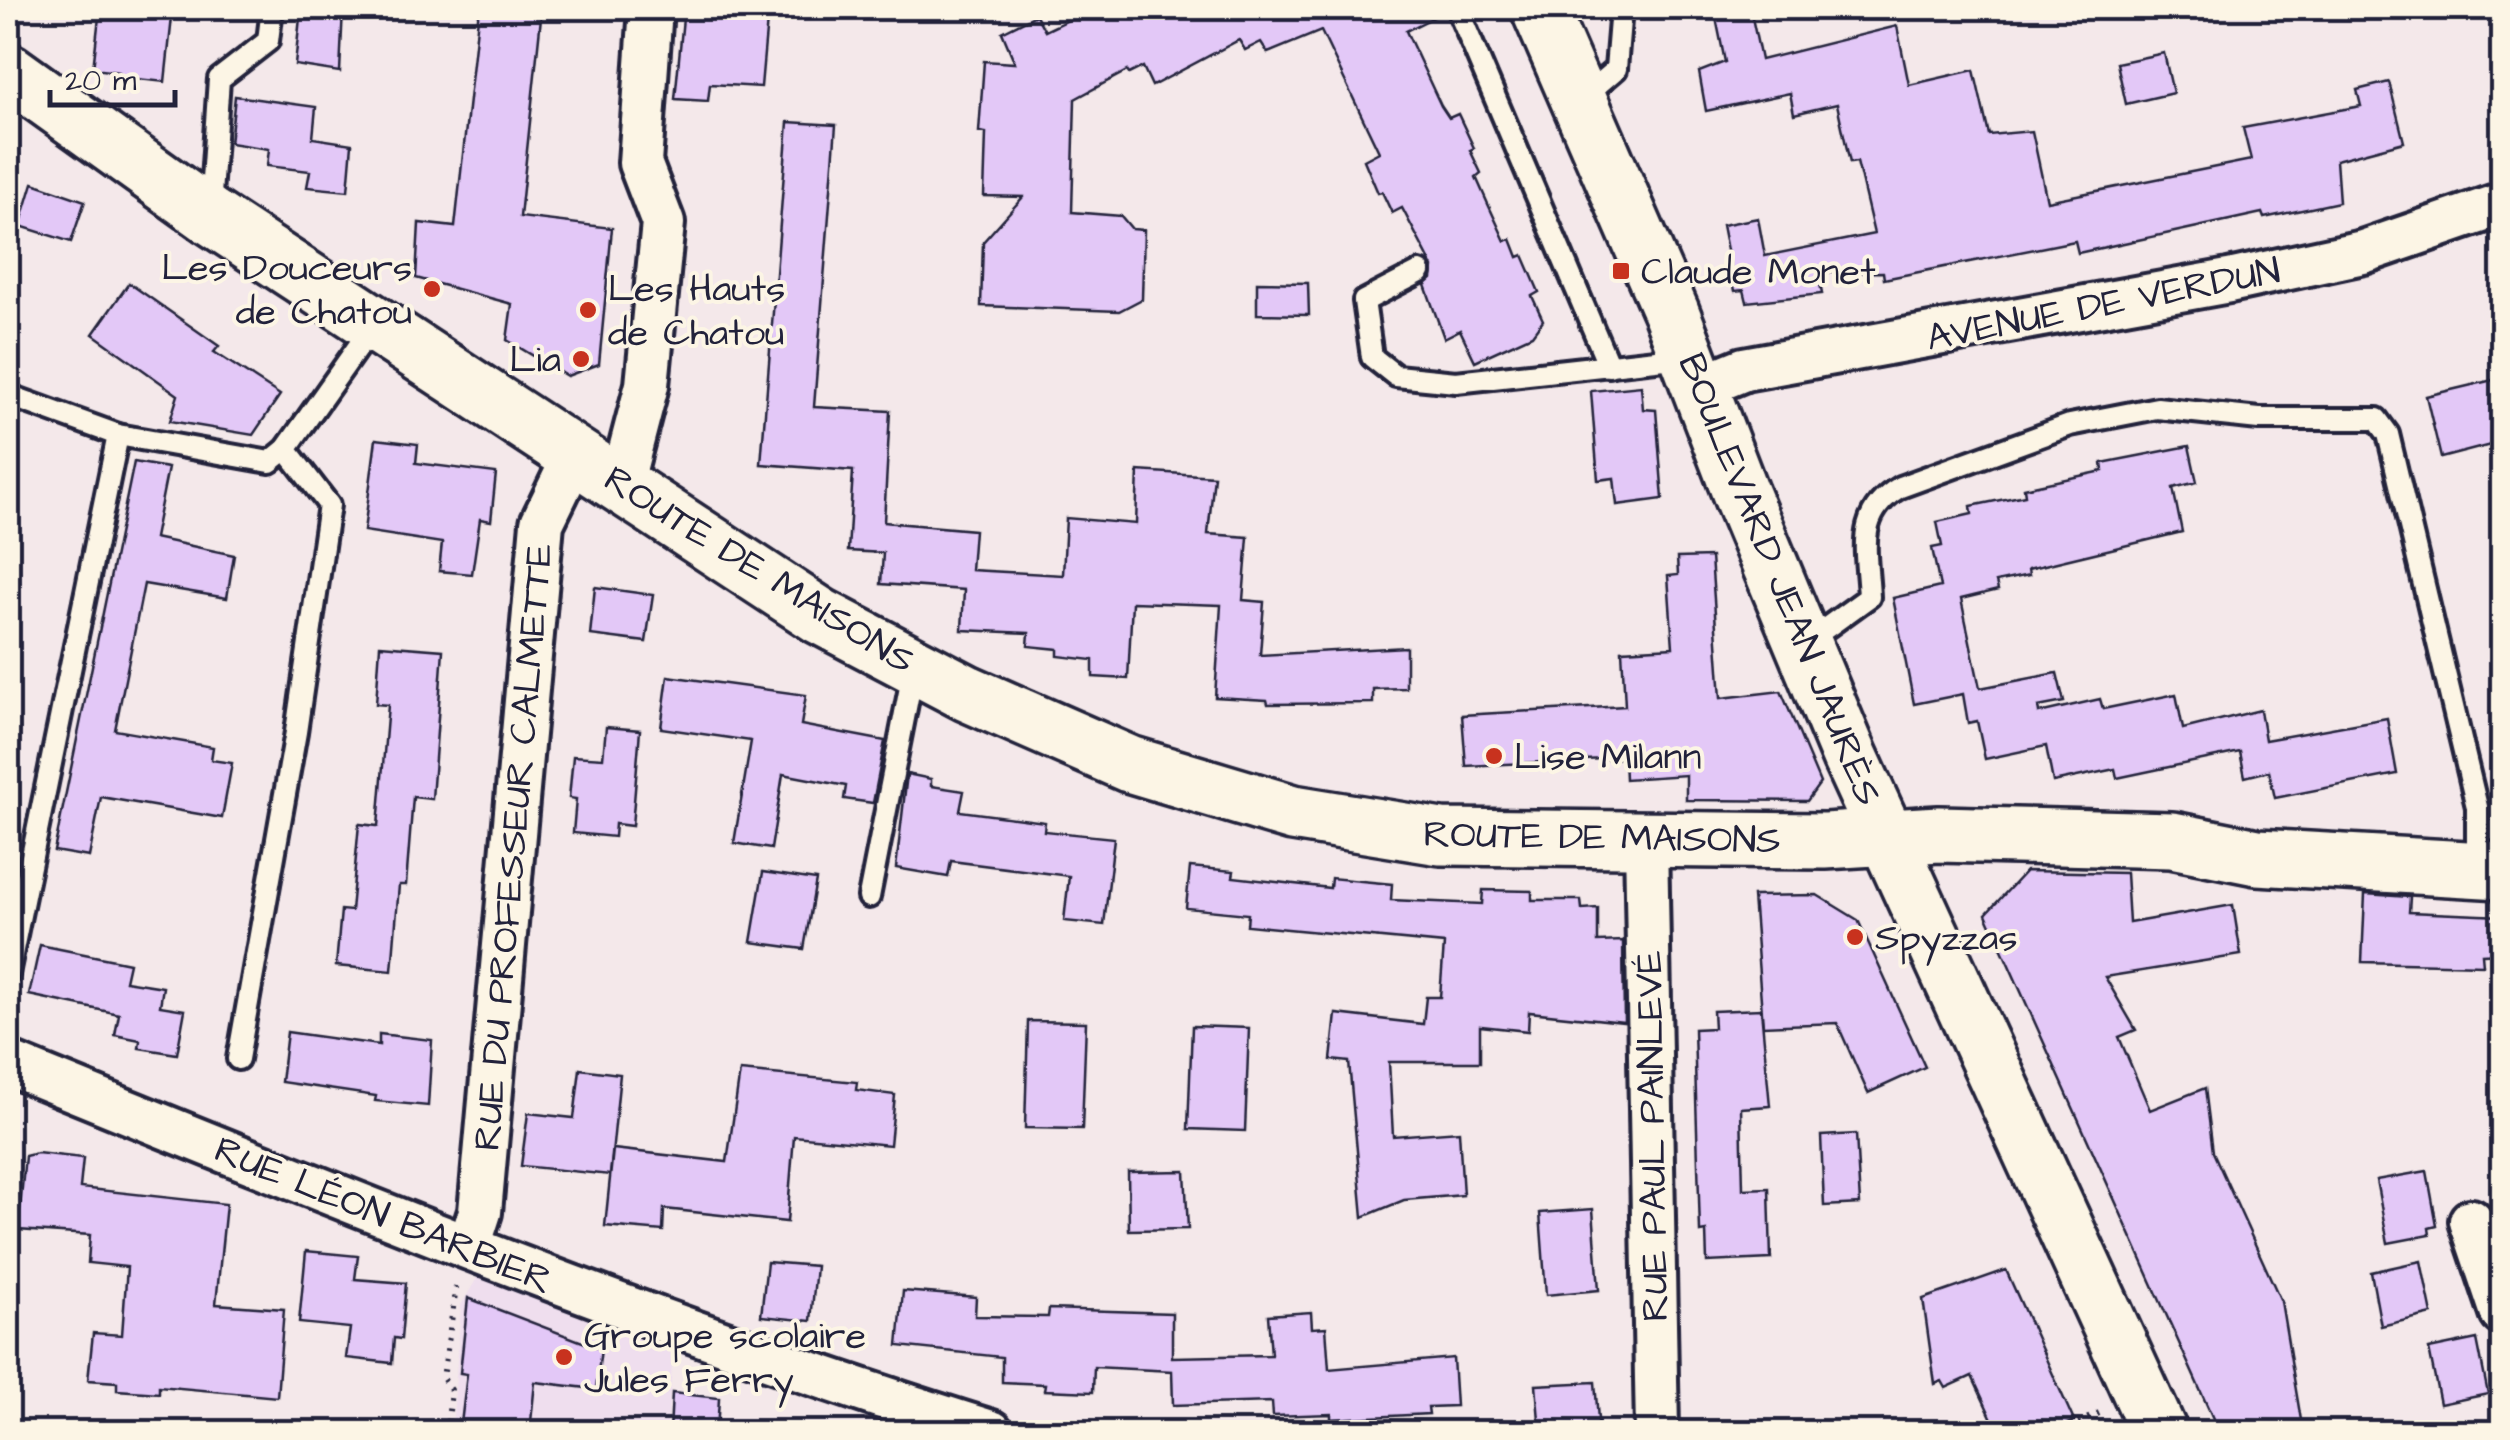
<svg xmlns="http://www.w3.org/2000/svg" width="2510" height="1440" viewBox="0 0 2510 1440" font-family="'Architects Daughter',sans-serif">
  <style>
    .built { fill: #efdeee }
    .building { fill: #e3c8f7; stroke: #22223b; stroke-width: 2.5 }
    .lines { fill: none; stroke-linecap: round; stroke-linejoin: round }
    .lane-casing { stroke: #22223b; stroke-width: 28 }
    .street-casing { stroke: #22223b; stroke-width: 50 }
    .secondary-casing { stroke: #22223b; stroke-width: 62 }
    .path { stroke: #22223b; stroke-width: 6; stroke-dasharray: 2.5 8; stroke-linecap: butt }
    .lane { stroke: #fcf5e5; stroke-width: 20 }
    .street { stroke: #fcf5e5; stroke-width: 42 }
    .secondary { stroke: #fcf5e5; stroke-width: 55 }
    .poi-dot { fill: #c8321e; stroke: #fcf5e5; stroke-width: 4 }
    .labels { text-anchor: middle; stroke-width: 8; stroke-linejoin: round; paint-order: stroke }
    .poi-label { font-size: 38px; fill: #22223b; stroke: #fcf5e5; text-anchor: start }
    .street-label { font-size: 38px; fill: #22223b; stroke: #fcf5e5 }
  </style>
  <rect width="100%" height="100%" fill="#f4e8ea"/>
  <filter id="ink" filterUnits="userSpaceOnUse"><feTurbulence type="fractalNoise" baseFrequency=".01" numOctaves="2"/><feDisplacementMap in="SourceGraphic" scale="20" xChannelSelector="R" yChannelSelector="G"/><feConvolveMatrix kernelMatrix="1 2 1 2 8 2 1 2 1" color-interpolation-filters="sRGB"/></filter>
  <g filter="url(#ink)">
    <!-- built -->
    <polygon class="built" points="483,1268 674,1339 667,1432 452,1432 461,1305"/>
    <!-- building -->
    <g class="building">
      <polygon points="100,8 173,8 165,82 118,77 119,72 93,69"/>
      <polygon points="301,8 343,8 340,72 295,65"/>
      <polygon points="479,8 542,8 520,217 612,228 599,364 567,376 507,340 512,304 416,278 419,223 455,227"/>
      <polygon points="684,8 768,8 761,87 710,84 708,101 675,99"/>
      <polygon points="1093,8 1443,8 1444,12 1406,31 1441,106 1449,118 1458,114 1474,148 1470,150 1481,173 1476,177 1488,204 1505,241 1511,239 1518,257 1523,255 1539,292 1532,296 1543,320 1532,335 1475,361 1460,330 1444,338 1425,285 1432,279 1433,267 1402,208 1392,213 1382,192 1378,193 1364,160 1379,152 1321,31 1268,53 1261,42 1245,50 1239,40 1152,86 1143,67 1129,74 1127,71 1075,99 1072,212 1121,216 1132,229 1144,230 1142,299 1119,311 981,306 983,242 1023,197 984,196 986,133 979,132 984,61 1015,63 1002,32 1036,15 1045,31"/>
      <polygon points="1714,8 1750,8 1761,60 1897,26 1909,85 1974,70 1989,135 2032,131 2047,201 2251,160 2243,128 2361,106 2357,90 2389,82 2404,142 2336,160 2339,202 2264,218 2262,213 2078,253 2075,241 1884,279 1883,272 1818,273 1822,294 1747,302 1744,290 1735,291 1722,225 1758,218 1765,256 1874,234 1857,162 1850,163 1837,104 1794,114 1790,93 1706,111 1699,72 1725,62"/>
      <polygon points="2164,53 2173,93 2126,104 2117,63"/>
      <polygon points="235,96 316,107 313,138 352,144 348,191 307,187 310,171 267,166 269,149 230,143"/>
      <polygon points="788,122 836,125 814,407 890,411 884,522 974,530 971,570 1063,575 1066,518 1136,524 1138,471 1214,476 1208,534 1248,537 1243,600 1264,602 1260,655 1406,647 1406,688 1373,689 1373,703 1268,704 1267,700 1215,697 1221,605 1132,602 1128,679 1093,677 1093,660 1058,656 1058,649 1028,646 1029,633 962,630 964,590 881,584 883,553 848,551 853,471 761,464"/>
      <polygon points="33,183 85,201 71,242 20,226"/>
      <polygon points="1257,282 1308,283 1309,315 1257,314"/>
      <polygon points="129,283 219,346 214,352 280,395 253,435 170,421 178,395 93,334"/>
      <polygon points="2497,379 2502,399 2502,442 2441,458 2426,396"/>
      <polygon points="1641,386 1643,409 1656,410 1663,499 1617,505 1614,478 1598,480 1591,391"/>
      <polygon points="376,439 418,444 416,463 496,473 491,521 480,519 472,574 439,571 442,543 364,531"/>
      <polygon points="2189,446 2197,482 2173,488 2182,532 2028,569 2029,575 1996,582 1998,590 1961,599 1980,688 2057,673 2064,702 2038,707 2039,713 2100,699 2103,709 2176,694 2183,729 2260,710 2265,740 2387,718 2397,774 2275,798 2269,771 2245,777 2240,752 2117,778 2115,769 2053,782 2046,746 1985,759 1977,721 1968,723 1963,694 1914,704 1893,598 1940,587 1932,548 1942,546 1937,522 1972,514 1971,506 2025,495 2024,488 2103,471 2102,463"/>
      <polygon points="134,462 168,468 154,538 234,555 227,598 144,584 115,730 213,747 211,760 232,763 222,818 101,797 89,857 54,851"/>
      <polygon points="1711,557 1721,698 1781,691 1820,783 1807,801 1686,800 1686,775 1625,779 1624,758 1466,766 1462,715 1625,706 1622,650 1673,647 1668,576 1678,575 1677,558"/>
      <polygon points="595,587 653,595 646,642 590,635"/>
      <polygon points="380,645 443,650 432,799 413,797 406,885 399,885 392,971 336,966 341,910 351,911 359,824 378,826 388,705 376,704"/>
      <polygon points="668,676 806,695 801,725 885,741 873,803 844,799 846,786 783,774 771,849 734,843 751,741 661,728"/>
      <polygon points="606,727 640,730 632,826 615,824 614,837 573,833 576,799 569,798 573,756 603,758"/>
      <polygon points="907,774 931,779 931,786 964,791 960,811 1045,822 1044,831 1114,838 1104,925 1064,921 1069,876 951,861 948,877 896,868"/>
      <polygon points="1190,867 1234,871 1233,877 1330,888 1331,878 1392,884 1391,900 1482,904 1483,890 1532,891 1532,900 1581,900 1582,909 1598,908 1598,942 1623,941 1624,1022 1529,1012 1528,1031 1480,1026 1480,1062 1389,1062 1393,1136 1459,1131 1463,1195 1404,1200 1363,1217 1349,1062 1331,1060 1336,1014 1423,1024 1426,997 1440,997 1444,944 1247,925 1248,914 1186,908"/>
      <polygon points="2026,871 2126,873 2129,923 2233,905 2241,955 2105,977 2136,1030 2119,1037 2150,1110 2205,1088 2213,1152 2281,1301 2303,1432 2219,1432 1986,914"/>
      <polygon points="763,872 816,880 804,949 751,942"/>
      <polygon points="2365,894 2410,897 2409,912 2502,916 2502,953 2482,954 2483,965 2362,962"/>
      <polygon points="1817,895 1858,920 1925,1067 1868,1093 1837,1023 1763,1026 1753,896"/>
      <polygon points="40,945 129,963 125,981 163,987 160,1006 185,1010 177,1054 139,1048 140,1040 115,1035 119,1014 29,995"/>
      <polygon points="1761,1009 1770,1106 1741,1108 1743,1189 1769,1188 1771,1259 1707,1262 1706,1231 1700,1232 1694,1029 1714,1028 1713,1011"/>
      <polygon points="1028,1021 1086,1022 1082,1129 1025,1128"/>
      <polygon points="1192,1026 1249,1028 1245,1131 1188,1129"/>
      <polygon points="287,1032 379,1045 379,1034 432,1040 428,1106 375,1101 376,1096 281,1082"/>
      <polygon points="580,1069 620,1074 610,1175 521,1166 528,1113 574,1118"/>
      <polygon points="740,1071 857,1082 856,1090 895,1095 890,1145 794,1136 787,1222 664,1209 663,1231 605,1226 613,1149 727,1162"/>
      <polygon points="1856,1134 1860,1204 1824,1206 1821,1136"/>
      <polygon points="37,1153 83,1158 80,1188 226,1204 216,1304 284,1309 277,1397 159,1386 159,1393 117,1390 117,1382 88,1380 93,1333 122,1335 127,1267 88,1263 90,1235 18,1230 25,1156"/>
      <polygon points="1185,1171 1188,1229 1129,1230 1128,1172"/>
      <polygon points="2427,1171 2437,1226 2429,1228 2430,1235 2388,1243 2376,1180"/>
      <polygon points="1593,1209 1599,1290 1546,1295 1540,1213"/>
      <polygon points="306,1251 358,1256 355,1279 406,1283 401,1339 394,1338 392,1363 346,1358 350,1328 299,1323"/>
      <polygon points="2421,1261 2432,1314 2381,1326 2371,1272"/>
      <polygon points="767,1262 816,1266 811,1321 761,1316"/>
      <polygon points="2006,1270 2074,1421 2049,1432 1998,1432 1972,1376 1946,1388 1942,1381 1935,1384 1923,1299"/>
      <polygon points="903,1291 976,1297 975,1316 1048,1317 1049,1309 1172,1313 1172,1357 1271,1355 1268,1315 1311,1312 1312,1328 1326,1327 1329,1369 1453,1358 1456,1406 1428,1407 1429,1414 1331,1419 1331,1414 1273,1416 1272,1402 1173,1405 1172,1371 1094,1367 1093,1392 1044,1390 1045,1384 1002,1382 1002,1357 898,1346"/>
      <polygon points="468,1298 601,1349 596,1389 535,1382 530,1432 460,1432 467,1374 460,1373"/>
      <polygon points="2477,1339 2488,1394 2440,1404 2429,1349"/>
      <polygon points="1595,1382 1599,1432 1540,1432 1536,1385"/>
      <polygon points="672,1393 719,1398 717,1432 670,1432"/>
    </g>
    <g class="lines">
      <defs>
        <g id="lane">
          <polyline points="1457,8 1609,366"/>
          <polyline points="1581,99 1616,69 1621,8"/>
          <polyline points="210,209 219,79 268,41 272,8"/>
          <polyline points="1420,272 1364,301 1372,357 1396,376 1456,382 1683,357"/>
          <polyline points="8,395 118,435 270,462 286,449 372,327"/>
          <path d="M1804,644L1869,597C1867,551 1854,514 1900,487L2070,425L2157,408L2259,419H2377L2388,434L2477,807V868"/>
          <polyline points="869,897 914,667"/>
          <polyline points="8,974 118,435"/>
          <polyline points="238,1059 296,732 329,505 286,449"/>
        </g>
        <g id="street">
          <polyline points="1700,387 1744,369 2229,281 2363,252 2502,204"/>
          <polyline points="621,485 647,385 663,223 640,163 651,8"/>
          <polyline points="1646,840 1657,1432"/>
          <path d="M8,1063C332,1195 656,1328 991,1432"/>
          <polyline points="2471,1221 2502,1313"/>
          <polyline points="469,1246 480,1212 542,523 575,455"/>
        </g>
        <g id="secondary">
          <polyline points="1539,8 1671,312 1741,495 1850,757 2159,1432"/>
          <polyline points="8,71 210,216 820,616 967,693 1129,764 1293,813 1441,837 1825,841 1939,834 2172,840 2257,857 2502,871"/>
        </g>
      </defs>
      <!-- lane casing -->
      <use href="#lane" class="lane-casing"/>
      <!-- street casing -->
      <use href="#street" class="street-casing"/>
      <!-- secondary casing -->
      <use href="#secondary" class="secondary-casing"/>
      <!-- path -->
      <g class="path">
        <polyline points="447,1432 451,1390 443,1378 456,1287"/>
        <polyline points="2059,1432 2099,1413"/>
      </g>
      <!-- lane -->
      <use href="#lane" class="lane"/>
      <!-- street -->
      <use href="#street" class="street"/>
      <!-- secondary -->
      <use href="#secondary" class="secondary"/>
    </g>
  </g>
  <!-- markers -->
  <g class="poi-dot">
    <rect x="1611" y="261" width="20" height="20" rx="5"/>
    <circle cx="432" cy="289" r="10"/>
    <circle cx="588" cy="310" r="10"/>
    <circle cx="581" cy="359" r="10"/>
    <circle cx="1494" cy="756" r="10"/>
    <circle cx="1855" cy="937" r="10"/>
    <circle cx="564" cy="1357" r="10"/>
  </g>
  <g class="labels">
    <!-- poi labels -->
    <g class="poi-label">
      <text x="412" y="280" text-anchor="end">Les Douceurs<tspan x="412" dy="44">de Chatou</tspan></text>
      <text x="1641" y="284">Claude Monet</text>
      <text x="608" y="301">Les Hauts<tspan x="608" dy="44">de Chatou</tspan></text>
      <text x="561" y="372" text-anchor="end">Lia</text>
      <text x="1514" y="769">Lise Milann</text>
      <text x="1875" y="950">Spyzzas</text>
      <text x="584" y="1348">Groupe scolaire<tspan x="584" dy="44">Jules Ferry</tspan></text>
    </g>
    <!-- street labels -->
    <g class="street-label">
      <text transform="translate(2103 303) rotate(-11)" y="13">AVENUE DE VERDUN</text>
      <text transform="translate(760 569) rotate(32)" y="13">ROUTE DE MAISONS</text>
      <text transform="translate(1781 579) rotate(68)" y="13">BOULEVARD JEAN JAURÈS</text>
      <text transform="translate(1602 836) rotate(1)" y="13">ROUTE DE MAISONS</text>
      <text transform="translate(512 847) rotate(-85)" y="13">RUE DU PROFESSEUR CALMETTE</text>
      <text transform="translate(1651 1136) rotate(-91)" y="13">RUE PAUL PAINLEVÉ</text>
      <text transform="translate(384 1214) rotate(22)" y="13">RUE LÉON BARBIER</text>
    </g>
  </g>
  <!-- margin -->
  <rect width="2510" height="1440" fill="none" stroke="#fcf5e5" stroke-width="40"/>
  <rect x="20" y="20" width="2470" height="1400" fill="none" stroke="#22223b" stroke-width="4" filter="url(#ink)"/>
  <!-- scale -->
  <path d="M50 90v15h125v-15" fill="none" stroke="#22223b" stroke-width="5"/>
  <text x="65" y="90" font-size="30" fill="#22223b" stroke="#fcf5e5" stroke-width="8" paint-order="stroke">20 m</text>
</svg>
